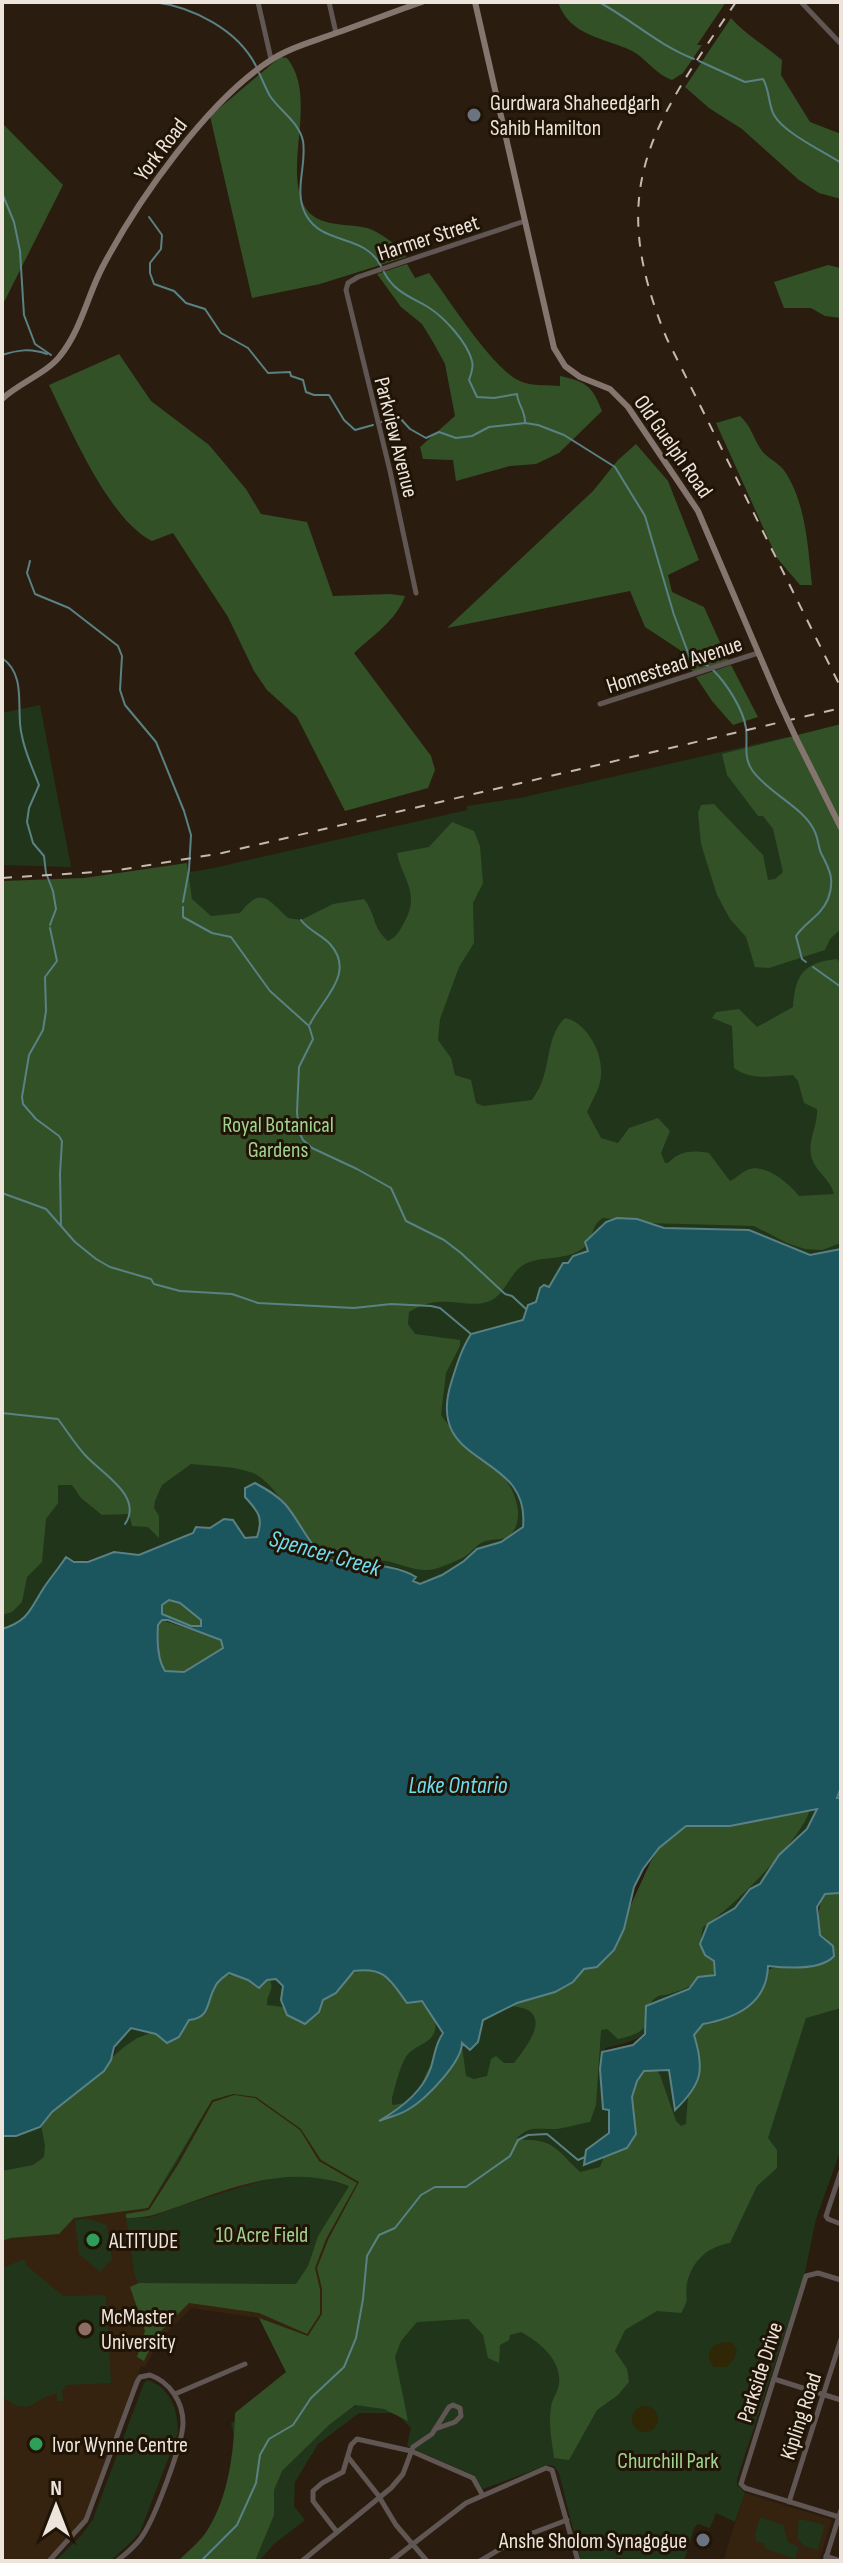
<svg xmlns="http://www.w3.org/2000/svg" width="843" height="2563" viewBox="0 0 843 2563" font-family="'Sofia Sans Condensed',sans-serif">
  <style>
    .built { fill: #35230f }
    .green { fill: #21351a }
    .forest { fill: #325127 }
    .sand { fill: #2f2705 }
    .water { fill: #1b565f; stroke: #5a8184; stroke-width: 2; fill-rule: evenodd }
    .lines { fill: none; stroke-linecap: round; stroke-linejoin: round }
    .stream { stroke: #5a8184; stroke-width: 2 }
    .street { stroke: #605653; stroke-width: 5 }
    .secondary { stroke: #85756f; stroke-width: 6 }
    .rail { stroke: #c4bab0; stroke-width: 2; stroke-dasharray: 10 10; stroke-linecap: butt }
    .secondary-bridge { stroke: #85756f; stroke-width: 6 }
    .worship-dot { fill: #6b7280; stroke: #201406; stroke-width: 3 }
    .leisure-dot { fill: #2e9e5b; stroke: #201406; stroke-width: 3 }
    .education-dot { fill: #8d6e63; stroke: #201406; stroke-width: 3 }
    .labels { text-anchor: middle; stroke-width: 6; stroke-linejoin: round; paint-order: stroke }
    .poi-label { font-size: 22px; fill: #ede4db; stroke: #201406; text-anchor: start }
    .street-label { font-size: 22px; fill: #ede4db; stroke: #201406 }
    .park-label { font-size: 22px; fill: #a1d390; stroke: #201406 }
    .water-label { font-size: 24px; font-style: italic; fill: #6cdef0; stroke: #201406 }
  </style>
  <rect width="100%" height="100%" fill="#2a1d0f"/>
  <!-- built -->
  <g class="built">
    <polygon points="233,2094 256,2097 301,2129 321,2160 360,2182 328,2240 317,2268 322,2289 322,2314 308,2336 259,2318 191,2308 162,2337 145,2367 141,2366 83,2521 46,2561 2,2561 2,2241 67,2224 73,2218 148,2208 177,2163 212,2100"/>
    <polygon points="745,2493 832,2520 819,2561 723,2561"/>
  </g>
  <!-- green -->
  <g class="green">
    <polygon points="40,705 71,867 2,865 2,713"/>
    <path d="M787,737L841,856V1249L810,1255L749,1230L664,1228L637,1219L588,1247V1250L573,1256L523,1320L465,1344C455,1371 440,1401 449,1430L517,1489L525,1512L523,1527L501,1542L477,1549L464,1561L442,1575L420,1584L403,1569L378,1564L343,1563L329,1560L314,1546L257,1537L245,1538L202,1526L196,1527C190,1537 151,1553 139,1555C131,1556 122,1550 114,1552C96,1555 84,1568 66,1557C58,1568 50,1578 43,1589C30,1610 28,1621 2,1629V890L89,889L214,868L467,810V806L520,798Z"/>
    <path d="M818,1804L823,1809L777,1872L754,1888L729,1915L708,1925L703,1940L721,1957L715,1978L706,1975V1982L670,2000H663C645,2037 646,2039 605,2048L603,2065L612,2106L605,2153L641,2075L771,1987V1961L841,1967V2149L816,2219L804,2276L737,2479V2485L745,2493L735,2522L716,2513L710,2528L698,2524L694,2528L684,2561L616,2558L607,2561H581L559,2473L554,2466L547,2465L483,2489L473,2475L407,2446L411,2428L396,2413H359L318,2444L295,2482L294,2506L305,2520L274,2544L259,2561H183L231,2514L236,2444L231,2423L269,2404L304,2377L259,2318L308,2336L322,2314V2289L317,2268L328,2240L359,2182L321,2160L301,2129L256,2097L233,2094L212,2100L177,2163L148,2208L74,2218L67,2224L2,2241V2131L107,2067L114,2056L117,2043L134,2024L218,1982L232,1968L270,1976L346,1978L357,1967L373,1965L425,1997L445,2026L438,2040L475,2022L483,2024L485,2016L633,1905Z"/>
    <polygon points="278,2176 313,2176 349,2186 318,2236 308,2266 296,2284 139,2283 135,2277 126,2218 149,2218 180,2206"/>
    <polygon points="89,2219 107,2225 112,2259 100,2272 79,2254 75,2220"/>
    <path d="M24,2259L26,2265L63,2296L106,2295L111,2383L66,2385L65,2389L62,2390L63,2401H57V2394C36,2395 30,2421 2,2396V2268Z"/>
    <path d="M148,2380C171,2389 178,2410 178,2433L140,2532L131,2542L110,2561H55L81,2536L93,2519L144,2383Z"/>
    <polygon points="760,2517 783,2525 788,2542 799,2547 795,2559 764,2548 765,2544 756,2541 755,2534"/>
    <polygon points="799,2519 822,2524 824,2527 818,2550 804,2546 797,2538"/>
  </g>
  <!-- forest -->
  <g class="forest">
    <path d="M558,2H726L697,45H702L683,73L672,80C652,72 647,58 630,50C605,38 569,36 558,2Z"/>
    <path d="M731,18C747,36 765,45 782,60L781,75L810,122L841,134V199L819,193L799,180L742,129L709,108L685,87Z"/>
    <path d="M280,57L287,58C319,98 282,167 305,207C317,228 348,223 367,228C380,232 399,246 406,257L320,284L252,298L210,116Z"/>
    <polygon points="2,123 63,185 2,306"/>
    <path d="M407,264L415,278L429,273C448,298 495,373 522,382C533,386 548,385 560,386V376C587,382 592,386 602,411L559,453L536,464L510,466L456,481L453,460L423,459L420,447L455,416L445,364L433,342L422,324L401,307L377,274Z"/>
    <polygon points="828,265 841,268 841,318 825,316 811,308 784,308 774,282"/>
    <path d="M119,354L151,401L209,445L246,489L261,514L307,522L333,596L390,594L405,596C397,620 371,637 354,653L431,756L435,770L428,788L345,811L297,717L267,690L254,671L228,617L173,533L152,541C109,520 70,428 49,385Z"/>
    <path d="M740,416C751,426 752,435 760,448C765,457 776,461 783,469C806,500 808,548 812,585H800L777,558L716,423Z"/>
    <polygon points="636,444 668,481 699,560 668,575 672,592 704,607 728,660 693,672 680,650 645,627 630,591 447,628 593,491 618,460"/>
    <polygon points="731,665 758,717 733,725 712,701 696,677"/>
    <polygon points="841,724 841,929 830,939 825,950 769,968 755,967 746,937 730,919 717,895 701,844 698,813 701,805 714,804 763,855 768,880 775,879 783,872 773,829 763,816 758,816 727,775 722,754"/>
    <path d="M452,822L474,831L480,846L483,883L473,903L474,943L459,967L440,1019L438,1040L451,1058L455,1075L471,1080L476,1103L483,1106L532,1100C537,1092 542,1084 544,1075C550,1056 549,1033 565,1018C589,1023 606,1058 600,1082C598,1092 591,1102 587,1112L601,1138L618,1143L629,1128L658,1118L670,1131L661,1153L665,1163H668C680,1151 691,1150 709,1153L730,1181C736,1178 741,1173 747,1170C764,1162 790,1184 799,1196L834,1194C830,1178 814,1171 811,1155C808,1140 818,1125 817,1109L804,1103L798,1081L793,1075C773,1076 751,1081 734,1068L732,1026L712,1018L716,1012L739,1009L757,1027L793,1007C795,976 803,962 837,959L841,964V1243L822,1250L805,1249L787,1243L754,1226L648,1223L603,1218C592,1224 594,1234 588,1243C572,1263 545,1254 525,1264C511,1271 506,1292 492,1300C468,1312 443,1290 409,1312L408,1324L415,1334L460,1340V1346L446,1373L441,1415C463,1448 505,1461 516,1501C520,1513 519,1532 505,1538C497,1540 488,1539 481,1543C476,1546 472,1551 467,1555C462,1559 440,1568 434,1569C418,1573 402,1564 386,1561C364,1557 341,1562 319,1555C305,1534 275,1482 253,1473C235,1466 210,1466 191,1464L162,1485L155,1501L154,1508L159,1516V1538L148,1527L132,1526L129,1514L102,1515L81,1498L72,1485H58V1503L46,1519L42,1562L27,1577L22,1602L12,1612L2,1615V881L84,878L187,863L192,899L211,916L240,913C262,885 268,900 288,918L301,920L333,904L364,899C377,916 371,926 388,941C397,937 400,930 405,921C420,891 403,881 397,853L429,847Z"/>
    <path d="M169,1600L180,1603L202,1620L201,1626L198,1627C185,1625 174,1620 162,1614V1605Z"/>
    <path d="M162,1620L222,1640L223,1648L184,1672L165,1671C157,1659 158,1640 158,1625Z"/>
    <path d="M810,1807C809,1833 727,1913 703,1927L701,1937L716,1956V1971C704,1981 684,1990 669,1994C665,1996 662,1994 657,1997C636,2010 667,2029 618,2039L607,2029L601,2030L596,2105L590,2122C577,2124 562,2130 549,2129C535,2129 528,2127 517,2138L518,2140C553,2138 556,2149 580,2172L600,2167L638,2066L653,2065L660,2075L676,2121L681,2126L686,2124L693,2023L766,1970L819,1956L828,1950L827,1939L818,1932C818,1906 819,1894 841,1879V2008L806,2018L768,2138L777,2150V2168L757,2186L730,2243C707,2247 693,2260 687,2283C684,2298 691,2297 681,2313L657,2311L625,2330L615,2351L627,2369L629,2382L618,2395L597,2410L569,2460L554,2458C552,2441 548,2424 551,2407C552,2399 558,2392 559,2384C562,2361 540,2342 521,2332L510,2335L509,2340L500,2345L499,2363L488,2358L483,2335L468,2319L417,2322L401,2341L395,2357L408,2421L384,2409L355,2405L329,2425L282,2471L274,2490V2515L255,2561H178C188,2551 201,2541 208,2529C229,2496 234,2450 235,2413L286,2372L259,2318L308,2336L322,2314V2289L317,2268L328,2240L359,2182L321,2160L301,2129L256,2097L233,2094L212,2100L148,2208L74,2218L59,2234L10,2238L2,2241V2171L33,2165L44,2157L45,2146L40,2119L124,2047L137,2038L158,2030L225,1975L268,1977C277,1990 266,1993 267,2005L298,2009C324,1992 358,1956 390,1976C400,1983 409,1993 418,2000C428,2008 438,2015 435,2030C432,2043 417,2045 409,2053C401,2060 395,2088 392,2098V2105C426,2103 418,2078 434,2062C440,2055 453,2051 462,2046L466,2076L474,2079L487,2076L491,2059L496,2056L504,2063H514C523,2051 548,2022 528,2010C523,2007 514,2007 508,2005L616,1937L651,1861L664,1841L682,1827Z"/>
    <path d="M234,2095L255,2098L300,2130L319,2161L357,2183L326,2239L315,2268L320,2289V2314L307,2334L259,2313L189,2303L157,2335L144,2361L137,2357L145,2331L130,2287L139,2283L296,2284L308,2266L318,2236L349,2186C291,2164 235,2186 180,2206C159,2213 149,2218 126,2218V2214L149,2210L179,2163L213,2102Z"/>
  </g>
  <!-- sand -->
  <g class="sand">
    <path d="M731,2342L737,2350L734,2359L727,2367H714L709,2360C708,2345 718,2342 731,2342Z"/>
    <circle cx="645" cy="2419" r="13"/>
  </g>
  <!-- water -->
  <path class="water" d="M617,1218L637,1219L664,1228L749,1230L810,1255L841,1249V1787L837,1798H841V1889L839,1893L825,1894L817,1907L820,1935L833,1946L834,1956C821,1971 786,1968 768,1966C767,2004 736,2018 703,2024L694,2035C705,2070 702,2084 675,2110L669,2070L644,2071L637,2081L632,2097L636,2134L627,2148L584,2165L586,2150L609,2133V2110L603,2109L600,2069L602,2052L633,2045L645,2034L646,2006L689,1989L698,1977L715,1975L714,1961L705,1955L700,1944L708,1924L735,1908L750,1889L760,1884L779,1855L807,1829L817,1809L730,1826H686L659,1848L643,1869L634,1887L624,1929L614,1950L597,1967L584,1969L573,1982L555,1992L517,2003L483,2020L478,2042L470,2050L462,2043C462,2062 426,2099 409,2109C400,2115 389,2117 379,2121C398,2110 422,2092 430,2070C435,2057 434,2046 443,2033L422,2001L407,2003C390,1980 386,1967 354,1971L336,1993L323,2000L319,2012L305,2024L287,2015L281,2000L283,1986L276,1979L267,1980L259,1988L248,1980L229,1973C225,1976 217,1981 215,1987C206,2002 211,2018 189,2020L179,2037L167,2043L156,2034L131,2028L114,2047L111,2060L104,2071L52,2112L40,2127L16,2136H2V1629C28,1621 30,1610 43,1589C50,1578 59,1568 66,1557L74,1562H88L114,1552L139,1555L193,1533L196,1527L210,1528L224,1519L233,1520L245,1538L257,1537C264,1518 258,1511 245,1497V1488L255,1483C266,1489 277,1495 285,1504C300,1521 308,1545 327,1558C347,1571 386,1558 416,1577L413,1581L420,1584L442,1575L464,1561L477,1549L501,1542L523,1527C531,1449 422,1470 452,1380C457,1364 462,1348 471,1334L523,1320L528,1305L536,1302L540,1288L544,1285L549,1287L563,1263H568L573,1256L588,1251L585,1242L606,1222ZM169,1600L180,1603L201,1620V1626H191L162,1614V1605ZM162,1620H168L221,1640L223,1648L184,1672L165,1671C157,1659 157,1640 158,1625Z"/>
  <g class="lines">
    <!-- stream -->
    <g class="stream">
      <path d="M154,2C193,7 238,30 256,66"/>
      <path d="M599,2C632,20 658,45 694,59"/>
      <path d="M699,61L745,82L763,79C770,91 768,104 774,115C784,133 823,151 841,163"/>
      <path d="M259,73C263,81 266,89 270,96C280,111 299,122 303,141C307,166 293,191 306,215C323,246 364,233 381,266"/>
      <polyline points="2,193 14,222 20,251 24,315 35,344 51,355"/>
      <polyline points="149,217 162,235 161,249 150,263 150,273 154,284 174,291 186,303 205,309 221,333 248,348 268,373 290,372 291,376 303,380 306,392 314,395 329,395 344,420 355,430 373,425"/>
      <path d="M384,272C394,292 411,297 428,307C445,318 467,342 472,361C474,367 471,374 469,380L477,397L494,398L517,394C518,405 525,410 525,422"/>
      <path d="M2,355C18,350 30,348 47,354"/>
      <polyline points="381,422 399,417 410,429 426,438 439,432 456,438 472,436 489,427 525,423 538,425 564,435 615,467 645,516 674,615 690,658 708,666"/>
      <polyline points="30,561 27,573 35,594 69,608 118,646 122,656 120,690 125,705 156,742 184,811 191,835 189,870 183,902"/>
      <path d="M2,658C28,676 15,711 22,736C25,753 33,769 39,785L29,808L27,822L33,843L44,856L46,873L53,891L56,909L50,925"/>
      <path d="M713,670C727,684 743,709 746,728C748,743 743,757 752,770C768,793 803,807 814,830C818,837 818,846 821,853C830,870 835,880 828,899C821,916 805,922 796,936L802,959L806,962"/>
      <polyline points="183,907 183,917 212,933 231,937 270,991 309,1026 313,1039 299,1067 297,1112 299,1132 303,1140 312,1148 357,1169 391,1188 406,1221 444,1240 461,1253 505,1294 512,1296 526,1309"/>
      <path d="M301,920C309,931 322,935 330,944C356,973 323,998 310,1024"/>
      <polyline points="50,928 57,961 45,977 46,1011 43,1030 29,1055 22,1097 23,1104 36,1119 59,1136 62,1141 60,1174 61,1226"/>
      <polyline points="813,967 841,987"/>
      <polyline points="2,1193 46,1209 75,1242 96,1259 110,1267 151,1279 154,1284 180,1291 232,1294 258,1303 354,1308 391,1304 431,1306 440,1308 471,1334"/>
      <path d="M2,1413L58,1419C67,1431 75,1444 85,1455C101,1473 144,1496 125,1524"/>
      <polyline points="201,2561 237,2525 256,2483 260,2455 269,2439 293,2425 311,2398 344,2367 356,2338 363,2299 367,2256 379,2235 395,2228 421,2195 435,2187 466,2187 510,2156 518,2140 528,2135 547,2134 578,2160 585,2157"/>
    </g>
    <!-- street -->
    <g class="street">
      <polyline points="258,2 271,59"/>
      <polyline points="329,2 336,33"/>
      <polyline points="801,2 841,44"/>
      <polyline points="416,593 390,471 346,290 348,283 358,277 525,221"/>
      <polyline points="600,704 758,653"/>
      <polyline points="841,2171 826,2216 828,2219 841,2224"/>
      <polyline points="774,2379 841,2400"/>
      <polyline points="175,2394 245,2364"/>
      <polyline points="348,2457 378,2495 396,2525 427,2561"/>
      <polyline points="789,2502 841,2339"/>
      <polyline points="839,2517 745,2488 741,2484 806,2276 818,2273 841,2280"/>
      <polyline points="337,2532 313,2501 313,2491 322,2483 343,2472 351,2445 357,2439 411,2451 473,2478 482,2494"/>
      <polyline points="826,2556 841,2561"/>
      <path d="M49,2561L86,2520L137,2382L140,2377L150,2375C170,2382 183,2402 183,2423C183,2443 155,2517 143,2535C137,2545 127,2553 117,2561"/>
      <polyline points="302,2561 391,2488 403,2474 413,2447 432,2434 449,2407 453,2405 460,2408 461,2416 455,2422 435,2429"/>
      <polyline points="391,2561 466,2503 546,2468 552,2470 578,2561"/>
      <polyline points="480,2561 517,2539 567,2520"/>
      <polyline points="825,2561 841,2510"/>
    </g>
    <!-- secondary -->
    <g class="secondary">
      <polyline points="475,2 554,348 565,366 580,377 610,389 628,407 698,511 779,701"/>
      <path d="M2,399C19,383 47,373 60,356C81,330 87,297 102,268C137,201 209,98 274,58C293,46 315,41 336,33C365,23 393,12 422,2"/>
      <polyline points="796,738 841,828"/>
    </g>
    <!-- rail -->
    <g class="rail">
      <path d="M736,2C652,126 604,188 667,339L841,688"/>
      <polyline points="2,878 113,871 222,853 841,708"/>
    </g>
    <!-- secondary-bridge -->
    <polyline class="secondary-bridge" points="779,701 796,738"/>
  </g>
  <!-- markers -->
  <g class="worship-dot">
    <circle cx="474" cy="115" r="8"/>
    <circle cx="703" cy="2540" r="8"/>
  </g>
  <g class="leisure-dot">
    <circle cx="93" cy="2240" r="8"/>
    <circle cx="36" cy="2444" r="8"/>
  </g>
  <circle class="education-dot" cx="85" cy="2329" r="8"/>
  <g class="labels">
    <!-- poi labels -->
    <g class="poi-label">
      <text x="490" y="110">Gurdwara Shaheedgarh<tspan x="490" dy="25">Sahib Hamilton</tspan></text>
      <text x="109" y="2248">ALTITUDE</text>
      <text x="101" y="2324">McMaster<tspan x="101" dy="25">University</tspan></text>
      <text x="52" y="2452">Ivor Wynne Centre</text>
      <text x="687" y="2548" text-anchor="end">Anshe Sholom Synagogue</text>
    </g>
    <!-- street labels -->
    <g class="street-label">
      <text transform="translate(160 149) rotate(-53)" y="8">York Road</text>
      <text transform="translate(428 237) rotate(-18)" y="8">Harmer Street</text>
      <text transform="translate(397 437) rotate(76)" y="8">Parkview Avenue</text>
      <text transform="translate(674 446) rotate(55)" y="8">Old Guelph Road</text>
      <text transform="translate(674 664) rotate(-18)" y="8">Homestead Avenue</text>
      <text transform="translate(759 2372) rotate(-72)" y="8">Parkside Drive</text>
      <text transform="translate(800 2416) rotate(-72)" y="8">Kipling Road</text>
    </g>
    <!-- park labels -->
    <g class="park-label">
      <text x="278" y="1132">Royal Botanical<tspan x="278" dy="25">Gardens</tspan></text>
      <text x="262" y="2242">10 Acre Field</text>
      <text x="668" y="2468">Churchill Park</text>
    </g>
    <!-- water labels -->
    <g class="water-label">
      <text transform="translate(325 1553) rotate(16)" y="8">Spencer Creek</text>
      <text x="458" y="1793">Lake Ontario</text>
    </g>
  </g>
  <!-- border -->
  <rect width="843" height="2563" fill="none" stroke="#ede4db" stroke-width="8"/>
  <!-- north arrow -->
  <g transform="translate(56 2507)" stroke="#201406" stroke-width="6" paint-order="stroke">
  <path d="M0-6L14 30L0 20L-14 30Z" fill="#ede4db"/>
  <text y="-12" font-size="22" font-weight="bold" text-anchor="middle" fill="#ede4db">N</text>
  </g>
</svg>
